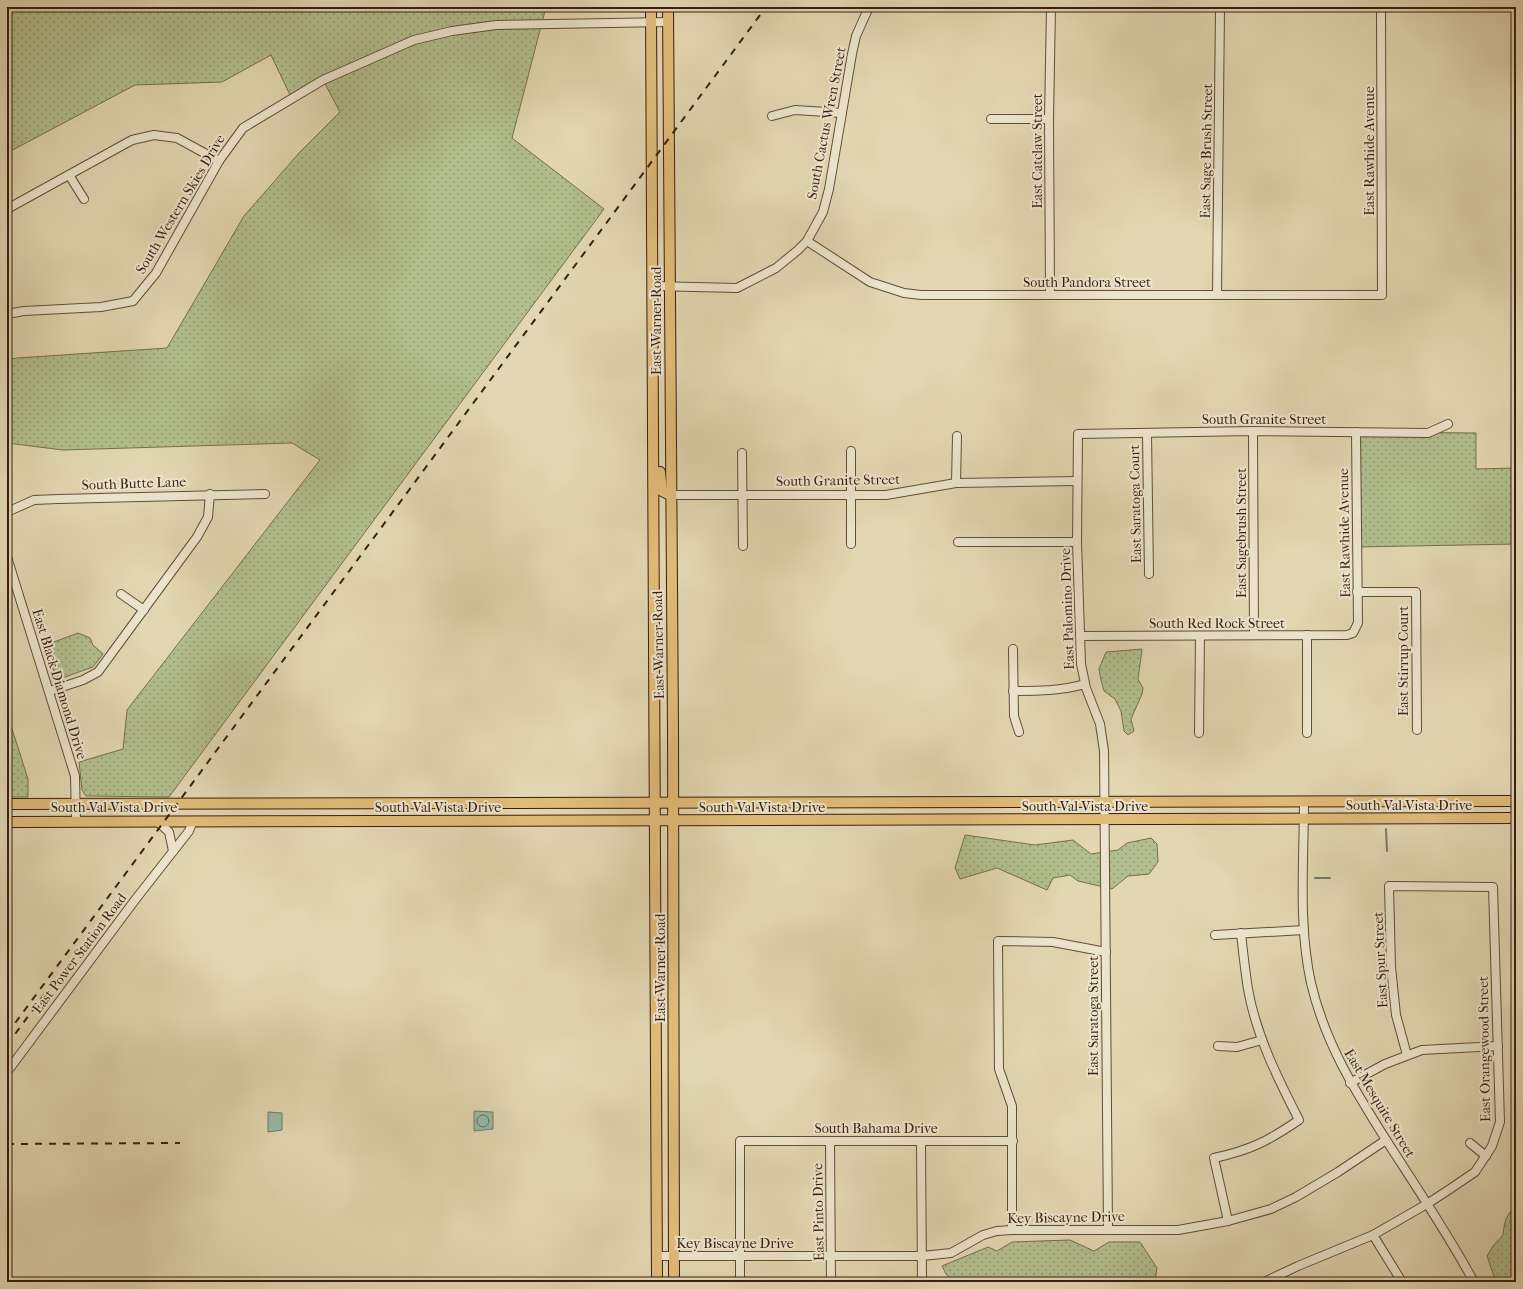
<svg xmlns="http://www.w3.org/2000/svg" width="1523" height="1289" viewBox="0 0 1523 1289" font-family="'IM FELL French Canon',serif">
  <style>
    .grass { fill: url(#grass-dots); stroke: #766e50 }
    .water { fill: #96baa7; stroke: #717b6b }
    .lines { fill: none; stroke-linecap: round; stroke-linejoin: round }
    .shore { stroke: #686c5c; stroke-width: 1 }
    .stream { stroke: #717b6b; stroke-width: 2 }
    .minor-casing { stroke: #644c3a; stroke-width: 10 }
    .major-casing { stroke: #3a1d12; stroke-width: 12 }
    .minor { stroke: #ece5cd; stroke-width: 8 }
    .major { stroke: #e1bc79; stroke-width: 10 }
    .rail { stroke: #3a1d12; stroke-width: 2; stroke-dasharray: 7 7; stroke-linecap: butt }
    .labels { text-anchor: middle; stroke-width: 4; stroke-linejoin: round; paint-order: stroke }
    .street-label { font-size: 14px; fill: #3a1d12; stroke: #ece5cd }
  </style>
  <defs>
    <pattern id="grass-dots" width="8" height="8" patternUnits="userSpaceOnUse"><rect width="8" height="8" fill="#b2be8d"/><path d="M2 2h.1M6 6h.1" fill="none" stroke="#929a72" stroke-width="1.8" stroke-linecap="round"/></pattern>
  </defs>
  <rect width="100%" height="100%" fill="#e2d7b2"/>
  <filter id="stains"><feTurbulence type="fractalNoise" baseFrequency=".005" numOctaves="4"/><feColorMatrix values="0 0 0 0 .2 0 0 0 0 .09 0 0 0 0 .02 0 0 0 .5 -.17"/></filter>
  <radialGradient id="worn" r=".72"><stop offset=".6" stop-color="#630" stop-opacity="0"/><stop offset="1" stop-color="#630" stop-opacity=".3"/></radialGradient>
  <!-- grass -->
  <g class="grass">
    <polygon points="7,7 546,7 512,138 604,209 169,797 86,796 82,790 79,762 123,749 127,710 320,460 292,443 63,450 7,443 7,360 17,358 167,348 244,216 300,152 340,112 323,80 292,99 271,55 222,82 135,85 7,153"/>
    <polygon points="1356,432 1476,433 1476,469 1516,468 1516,544 1357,547"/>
    <polygon points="78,633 90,638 93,645 103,654 93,667 65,677 55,676 46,645"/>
    <polygon points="1142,649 1138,679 1143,688 1142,694 1131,719 1134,731 1128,735 1124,731 1121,711 1115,699 1104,691 1101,680 1099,669 1106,652"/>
    <polygon points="7,713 28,779 28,797 7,797"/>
    <polygon points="965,835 1035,845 1073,840 1091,854 1118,850 1127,843 1151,838 1157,844 1158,862 1149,874 1128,876 1112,889 1078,881 1070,875 1053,878 1047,890 997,868 960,879 955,868"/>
    <path d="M1516,1207V1282H1496L1487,1256L1493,1246L1503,1235C1504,1224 1506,1213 1516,1207Z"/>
    <polygon points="1070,1240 1094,1251 1109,1242 1140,1242 1157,1268 1155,1282 955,1282 946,1274 942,1266 988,1247 997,1251 1012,1242"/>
  </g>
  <!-- water -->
  <g class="water">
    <polygon points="474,1111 493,1112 493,1129 474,1131"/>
    <polygon points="268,1112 282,1113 282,1130 268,1132"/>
  </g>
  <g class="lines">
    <!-- shore -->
    <circle class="shore" cx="483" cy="1121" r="6"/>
    <!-- stream -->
    <g class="stream">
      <polyline points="1386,829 1387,851"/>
      <polyline points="1315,878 1330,878"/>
    </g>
    <defs>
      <g id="minor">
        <polyline points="772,116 795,110 842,113"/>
        <polyline points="991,119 1049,119"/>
        <polyline points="69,175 84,199"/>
        <polyline points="7,209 132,140 154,135 177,138 219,161"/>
        <polyline points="807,241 870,282 904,293 921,295 1382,295 1381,7"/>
        <polyline points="652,286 737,288 776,268 798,250 807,241 823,212 829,189 852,54 856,36 869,7"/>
        <polyline points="1050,295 1049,119 1051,7"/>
        <polyline points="1217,295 1220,7"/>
        <polyline points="7,314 24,311 101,307 133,301 156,273 219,161 243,128 323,80 414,40 452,31 496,25 668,22"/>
        <polyline points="1253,431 1254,635"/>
        <polyline points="1147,433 1149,574"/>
        <polyline points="742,453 743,546"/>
        <polyline points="956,483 957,436"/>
        <polyline points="670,495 886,495 956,483 1077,481"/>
        <polyline points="7,512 34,500 58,499 265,494"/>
        <polyline points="958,542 1077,542"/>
        <polyline points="851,544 851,451"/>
        <polyline points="7,557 75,776 76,821"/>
        <polyline points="1357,592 1416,592 1417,730"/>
        <polyline points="121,594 144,610"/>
        <polyline points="1307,635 1307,733"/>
        <polyline points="1080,636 1347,635 1353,633 1358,623 1356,432"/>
        <polyline points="1013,649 1014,716 1019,732"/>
        <polyline points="50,691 83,680 98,672 197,537 208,517 210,494"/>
        <path d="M1013,691C1038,691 1061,691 1085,684"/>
        <polyline points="1199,733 1200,636"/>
        <path d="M1304,801C1304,861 1298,924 1311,983C1325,1043 1355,1091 1388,1143C1417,1188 1448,1234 1474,1282"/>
        <polyline points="157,821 169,832 173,851"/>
        <polyline points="1215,935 1304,930"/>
        <polyline points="1218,1046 1237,1047 1262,1040"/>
        <polyline points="7,1072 135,900 189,831 193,821"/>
        <polyline points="1350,1083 1385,1064 1422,1050 1498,1046"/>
        <polyline points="830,1142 831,1282"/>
        <polyline points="921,1142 922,1282"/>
        <polyline points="1470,1143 1486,1156"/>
        <path d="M1228,1221L1214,1158C1251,1150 1268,1141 1299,1120C1278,1079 1256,1035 1248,989C1245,970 1243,952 1241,933"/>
        <polyline points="1108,1229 1104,751 1100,724 1086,688 1081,664 1077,542 1078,434 1253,431 1428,433 1448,424"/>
        <polyline points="1012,1230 1012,1106 999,1069 998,941 1053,942 1106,952"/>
        <polyline points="1373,1235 1402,1282"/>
        <polyline points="657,1256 922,1256 951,1253 983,1235 997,1231 1012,1230 1178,1230 1228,1221 1271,1209 1296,1197 1338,1172 1386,1140"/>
        <polyline points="740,1282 740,1141 1013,1141"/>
        <polyline points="1264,1282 1298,1266 1373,1235 1427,1204 1450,1189 1475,1172 1492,1146 1500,1122 1493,887 1389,886 1391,967 1396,1015 1407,1055"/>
      </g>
      <g id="major">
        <polyline points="651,7 657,1282"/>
        <polyline points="668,7 673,731 674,1282"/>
        <polyline points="660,472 662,491 670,495"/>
        <polyline points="7,804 1516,801"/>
        <polyline points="7,822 1516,818"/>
      </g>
    </defs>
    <!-- minor casing -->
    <use href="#minor" class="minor-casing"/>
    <!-- major casing -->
    <use href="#major" class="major-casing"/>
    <!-- minor -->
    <use href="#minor" class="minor"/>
    <!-- major -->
    <use href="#major" class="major"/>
    <!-- rail -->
    <g class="rail">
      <polyline points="7,1034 766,7"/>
      <polyline points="7,1045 46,992"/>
      <polyline points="7,1144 180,1143"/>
    </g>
  </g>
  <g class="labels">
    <!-- street labels -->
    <g class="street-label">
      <text transform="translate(826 123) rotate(-79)" y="5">South Cactus Wren Street</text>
      <text transform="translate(1037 151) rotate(-90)" y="5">East Catclaw Street</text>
      <text transform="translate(1206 151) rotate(-89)" y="5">East Sage Brush Street</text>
      <text transform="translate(1369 151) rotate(-90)" y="5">East Rawhide Avenue</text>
      <text transform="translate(180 204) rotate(-59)" y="5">South Western Skies Drive</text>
      <text x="1087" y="287">South Pandora Street</text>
      <text transform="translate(656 321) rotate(-90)" y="5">East Warner Road</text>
      <text x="1264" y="424">South Granite Street</text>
      <text transform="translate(838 480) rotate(-1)" y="5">South Granite Street</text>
      <text transform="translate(134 483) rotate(-2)" y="5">South Butte Lane</text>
      <text transform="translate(1135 504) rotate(-91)" y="5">East Saratoga Court</text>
      <text transform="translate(1241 533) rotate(-90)" y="5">East Sagebrush Street</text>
      <text transform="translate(1344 533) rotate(-91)" y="5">East Rawhide Avenue</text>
      <text transform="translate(1067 609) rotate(-92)" y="5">East Palomino Drive</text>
      <text x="1217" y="628">South Red Rock Street</text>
      <text transform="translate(658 645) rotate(-91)" y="5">East Warner Road</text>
      <text transform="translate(1403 661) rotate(-90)" y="5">East Stirrup Court</text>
      <text transform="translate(60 684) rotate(73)" y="5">East Black Diamond Drive</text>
      <text x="1409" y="810">South Val Vista Drive</text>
      <text x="1085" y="811">South Val Vista Drive</text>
      <text x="114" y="812">South Val Vista Drive</text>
      <text x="438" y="812">South Val Vista Drive</text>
      <text x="762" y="812">South Val Vista Drive</text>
      <text transform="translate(79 953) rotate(-53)" y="5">East Power Station Road</text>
      <text transform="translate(1380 960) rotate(-93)" y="5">East Spur Street</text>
      <text transform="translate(660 968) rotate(-90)" y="5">East Warner Road</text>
      <text transform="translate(1093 1016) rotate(-90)" y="5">East Saratoga Street</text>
      <text transform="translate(1484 1049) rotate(-91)" y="5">East Orangewood Street</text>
      <text transform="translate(1380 1103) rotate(59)" y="5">East Mesquite Street</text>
      <text x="876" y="1133">South Bahama Drive</text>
      <text transform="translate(818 1212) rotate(-91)" y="5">East Pinto Drive</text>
      <text transform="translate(1066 1217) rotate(-1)" y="5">Key Biscayne Drive</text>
      <text x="735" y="1248">Key Biscayne Drive</text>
    </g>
  </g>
  <!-- margin -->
  <rect width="1523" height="1289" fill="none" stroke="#e2d7b2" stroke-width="24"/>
  <rect x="8" y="8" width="1507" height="1273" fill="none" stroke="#3a1d12" stroke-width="2"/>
  <rect x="12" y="12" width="1499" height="1265" fill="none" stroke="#3a1d12"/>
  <rect width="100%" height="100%" filter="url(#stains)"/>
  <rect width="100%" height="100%" fill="url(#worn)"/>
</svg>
